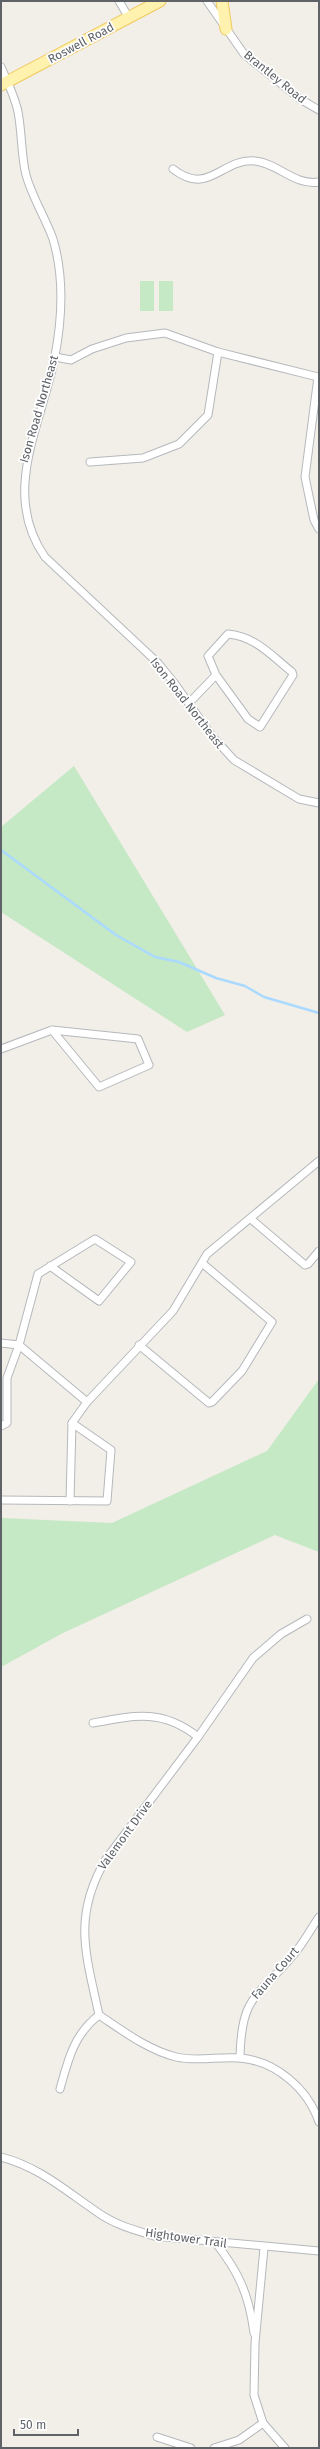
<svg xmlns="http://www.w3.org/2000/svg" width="320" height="2449" viewBox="0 0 320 2449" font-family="'Fira Sans',sans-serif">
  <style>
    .green { fill: #c5e8c5 }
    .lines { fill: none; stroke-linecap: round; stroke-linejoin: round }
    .stream { stroke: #aadaff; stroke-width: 2.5 }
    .street-casing { stroke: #b5b8bc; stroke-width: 9 }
    .primary-casing { stroke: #f2c960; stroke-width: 13 }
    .street { stroke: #fff; stroke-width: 7 }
    .primary { stroke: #fff2af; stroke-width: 11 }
    .labels { text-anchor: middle; stroke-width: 3.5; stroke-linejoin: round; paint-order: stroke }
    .street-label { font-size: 12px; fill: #5f6368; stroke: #fff }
  </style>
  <rect width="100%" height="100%" fill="#f1efe8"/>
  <!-- green -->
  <g class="green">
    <rect x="140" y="281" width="14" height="30"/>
    <rect x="159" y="281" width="14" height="30"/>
    <polygon points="74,766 225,1015 187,1032 1,912 1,827"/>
    <polygon points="319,1379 319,1552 275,1535 63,1633 1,1667 1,1518 112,1523 267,1451"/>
  </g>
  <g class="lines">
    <!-- stream -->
    <polyline class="stream" points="1,850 116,935 155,957 179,962 216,978 245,986 264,997 319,1013"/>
    <defs>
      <g id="street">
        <polyline points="119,1 129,18"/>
        <polyline points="207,1 244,54 300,99 319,110"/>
        <path d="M1,67C7,81 15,97 18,112C22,132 21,155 26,175C32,197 45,217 53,239C64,276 62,319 55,356C42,424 0,493 45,557L158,663L175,684L212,736L234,760L299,799L319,803"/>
        <path d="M173,169C209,197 221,158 255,161C278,163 294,186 319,182"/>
        <polyline points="55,357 71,360 92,349 126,338 165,333 218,352 318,377 305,477 314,520 319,529"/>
        <polyline points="90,462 143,458 179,444 208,415 218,352"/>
        <path d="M189,703L216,675L248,719L260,727L293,675L292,672C273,657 255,636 228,634L208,656L216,675"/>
        <polyline points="1,1049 52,1030 138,1039 149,1065 99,1087 52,1030"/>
        <polyline points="251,1219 305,1265 308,1264 319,1251"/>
        <polyline points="1,1343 19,1345 87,1402"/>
        <polyline points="139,1345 209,1403 212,1402 242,1371 272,1322 202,1263"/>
        <polyline points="1,1426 7,1423 7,1378 19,1345 38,1274 95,1239 131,1262 99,1301 50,1266"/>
        <polyline points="1,1500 107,1501 111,1450 72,1423"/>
        <polyline points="70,1501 72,1423 87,1402 173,1311 207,1254 319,1161"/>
        <path d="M307,1619L281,1634L253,1658L198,1737L106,1859C72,1917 86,1954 99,2015C123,2031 148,2050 176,2057C198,2062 219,2056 240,2058C276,2061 308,2089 319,2122"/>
        <path d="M93,1723C135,1715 163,1709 198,1737"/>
        <path d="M240,2058C241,1993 259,1997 295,1953C304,1942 311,1929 319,1917"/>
        <path d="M60,2089C68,2060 74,2034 99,2015"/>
        <path d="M1,2157C40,2167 67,2192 100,2214C116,2225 135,2230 154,2236L319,2251"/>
        <path d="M215,2242C239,2272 249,2295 254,2333"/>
        <polyline points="264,2248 255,2343 254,2395 263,2423 285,2448"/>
        <polyline points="157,2437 191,2448"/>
        <polyline points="214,2448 239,2440 263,2423"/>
      </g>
      <g id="primary">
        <polyline points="222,1 226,29"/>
        <polyline points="1,85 160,1"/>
      </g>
    </defs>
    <!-- street casing -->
    <use href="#street" class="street-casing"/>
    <!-- primary casing -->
    <use href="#primary" class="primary-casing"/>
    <!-- street -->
    <use href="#street" class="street"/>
    <!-- primary -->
    <use href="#primary" class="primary"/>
  </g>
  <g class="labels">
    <!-- street labels -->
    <g class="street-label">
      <text transform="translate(81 43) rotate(-28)" y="4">Roswell Road</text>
      <text transform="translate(275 77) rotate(39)" y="4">Brantley Road</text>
      <text transform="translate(39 409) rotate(-74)" y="4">Ison Road Northeast</text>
      <text transform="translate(187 703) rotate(52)" y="4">Ison Road Northeast</text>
      <text transform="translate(125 1835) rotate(-54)" y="4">Valemont Drive</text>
      <text transform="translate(275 1973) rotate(-49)" y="4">Fauna Court</text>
      <text transform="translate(186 2238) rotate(8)" y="4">Hightower Trail</text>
    </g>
  </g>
  <!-- border -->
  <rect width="320" height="2449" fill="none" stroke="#5f6368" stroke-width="4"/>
  <!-- scale -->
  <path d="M14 2429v6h64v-6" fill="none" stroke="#5f6368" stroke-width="2"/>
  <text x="20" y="2429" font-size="12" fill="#5f6368" stroke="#ffffff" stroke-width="3" paint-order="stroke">50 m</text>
</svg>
